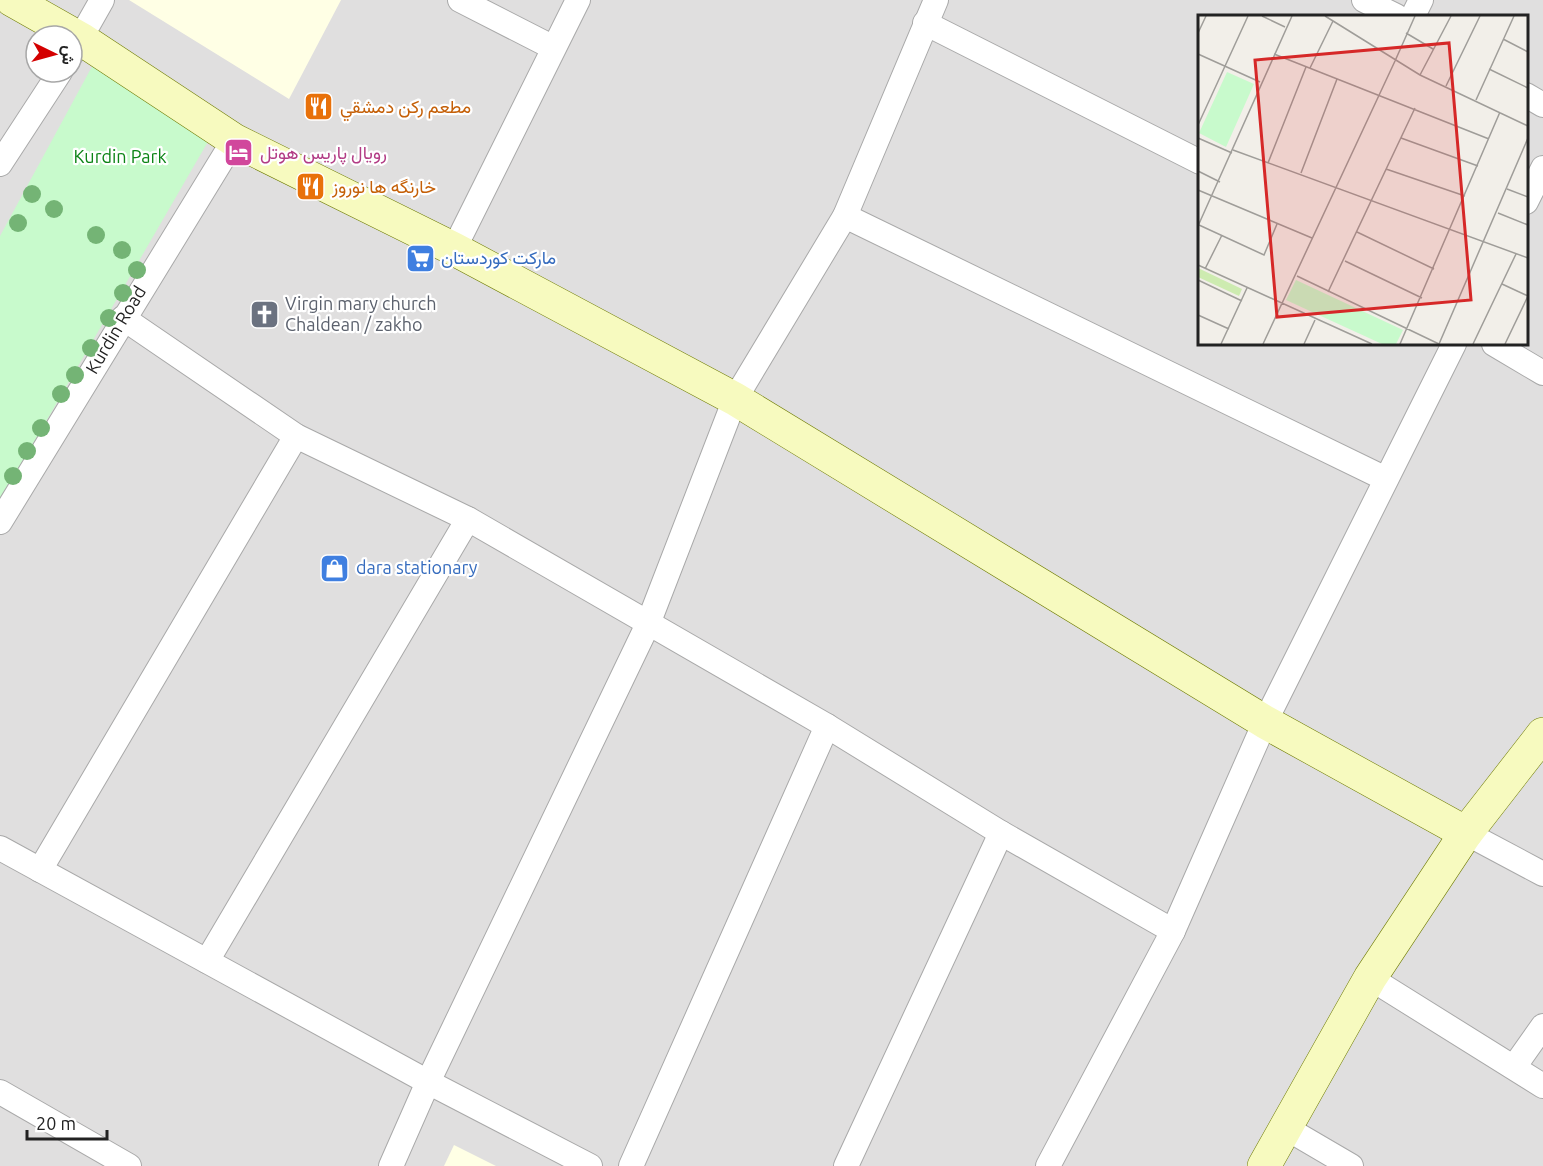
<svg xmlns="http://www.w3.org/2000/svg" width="1543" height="1166" viewBox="0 0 1543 1166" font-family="Ubuntu,Vazirmatn,sans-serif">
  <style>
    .residential { fill: #e0dfdf; fill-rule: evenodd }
    .education { fill: #ffffe5 }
    .park { fill: #c8facc }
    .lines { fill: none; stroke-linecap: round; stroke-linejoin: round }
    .minor-casing { stroke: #a9a9a9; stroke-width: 26 }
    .secondary-casing { stroke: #707d05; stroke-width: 34 }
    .minor { stroke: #fff; stroke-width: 24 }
    .secondary { stroke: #f7fabf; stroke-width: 33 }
    .tree { fill: #74b475 }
    .labels { text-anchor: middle; stroke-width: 4.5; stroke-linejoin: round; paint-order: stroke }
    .food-label { font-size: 18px; fill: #c56008; stroke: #fff; text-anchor: start }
    .hotel-label { font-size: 18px; fill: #b23c85; stroke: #fff; text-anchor: start }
    .park-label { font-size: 18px; fill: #0c8416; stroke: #fff }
    .shop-label { font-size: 18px; fill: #366cbe; stroke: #fff; text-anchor: start }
    .worship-label { font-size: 18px; fill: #5b616d; stroke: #fff; text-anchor: start }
    .street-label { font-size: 18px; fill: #222; stroke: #fff }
    .inset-road { fill: none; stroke: #9f9d99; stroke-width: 1.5 }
    .view { fill: #d62828; fill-opacity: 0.15; stroke: #d62828; stroke-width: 3 }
    .inset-edge { fill: none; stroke: #222; stroke-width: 3 }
  </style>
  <rect width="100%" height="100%" fill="#f2efe9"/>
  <!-- residential -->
  <path class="residential" d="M0,0H1543V1166H0ZM1200,16H1526V344H1200ZM36,36H72V72H36Z"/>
  <!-- education -->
  <g class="education">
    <polygon points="129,0 341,0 289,99"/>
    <polygon points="454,1145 496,1166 444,1166"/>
  </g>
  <!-- park -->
  <polygon class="park" points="95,61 213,133 0,501 0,236"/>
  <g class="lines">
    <defs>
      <g id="minor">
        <polyline points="460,0 552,47"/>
        <polyline points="1364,0 1396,16"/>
        <polyline points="1413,16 1421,0"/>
        <polyline points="925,23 1200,162"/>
        <polyline points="72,53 102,0"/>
        <polyline points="1526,95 1543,105"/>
        <polyline points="0,164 60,72"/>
        <polyline points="1526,202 1543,168"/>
        <polyline points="845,216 1386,479"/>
        <polyline points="454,249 578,0"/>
        <polyline points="123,318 296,436 468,519 827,726 1001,833 1173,931"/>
        <polyline points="1494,344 1543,373"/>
        <polyline points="0,522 234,140"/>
        <polyline points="1466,833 1543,874"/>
        <polyline points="0,848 428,1082 590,1166"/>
        <polyline points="40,870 296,436"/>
        <polyline points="207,961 468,519"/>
        <polyline points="1370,978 1543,1086"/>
        <polyline points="1514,1067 1543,1026"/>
        <polyline points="0,1092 129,1166"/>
        <polyline points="1286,1128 1351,1166"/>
        <polyline points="391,1166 428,1082 648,624 735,399 845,216 936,0"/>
        <polyline points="631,1166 827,726"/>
        <polyline points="846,1166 1001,833"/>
        <polyline points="1048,1166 1173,931 1265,722 1454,344"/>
      </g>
      <g id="secondary">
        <polyline points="12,0 81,39 234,140 454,249 735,399 1265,722 1466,833"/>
        <polyline points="1264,1166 1370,978 1466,833 1543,734"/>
      </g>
    </defs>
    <!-- minor casing -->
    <use href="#minor" class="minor-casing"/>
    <!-- secondary casing -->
    <use href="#secondary" class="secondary-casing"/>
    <!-- minor -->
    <use href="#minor" class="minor"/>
    <!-- secondary -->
    <use href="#secondary" class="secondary"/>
  </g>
  <!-- trees -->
  <g class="tree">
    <circle cx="32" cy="194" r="9"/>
    <circle cx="54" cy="209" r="9"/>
    <circle cx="18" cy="223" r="9"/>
    <circle cx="96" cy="235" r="9"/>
    <circle cx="122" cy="250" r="9"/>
    <circle cx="137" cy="270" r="9"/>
    <circle cx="123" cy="293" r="9"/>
    <circle cx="109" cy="318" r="9"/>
    <circle cx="91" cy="348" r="9"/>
    <circle cx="75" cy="375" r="9"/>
    <circle cx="61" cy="394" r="9"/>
    <circle cx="41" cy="428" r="9"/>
    <circle cx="27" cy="451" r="9"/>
    <circle cx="13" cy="476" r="9"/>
  </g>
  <!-- icons -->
  <defs>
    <symbol id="restaurant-square" viewBox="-11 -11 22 22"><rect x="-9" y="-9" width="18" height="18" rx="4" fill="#e8710a" stroke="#fff"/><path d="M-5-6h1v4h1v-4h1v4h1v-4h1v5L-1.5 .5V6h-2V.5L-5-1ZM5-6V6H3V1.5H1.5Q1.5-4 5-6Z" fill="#fff"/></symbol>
    <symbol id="hotel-square" viewBox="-11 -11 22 22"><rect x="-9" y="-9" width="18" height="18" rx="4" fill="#d1479c" stroke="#fff"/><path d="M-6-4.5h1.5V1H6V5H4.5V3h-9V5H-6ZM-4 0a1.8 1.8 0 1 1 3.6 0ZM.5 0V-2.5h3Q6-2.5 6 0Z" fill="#fff"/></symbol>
    <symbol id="supermarket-square" viewBox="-11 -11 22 22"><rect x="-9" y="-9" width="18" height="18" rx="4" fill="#3f7fe0" stroke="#fff"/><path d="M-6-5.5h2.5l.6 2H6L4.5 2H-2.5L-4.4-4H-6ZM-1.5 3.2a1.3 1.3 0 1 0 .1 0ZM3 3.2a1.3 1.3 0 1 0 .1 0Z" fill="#fff"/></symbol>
    <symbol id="church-square" viewBox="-11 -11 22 22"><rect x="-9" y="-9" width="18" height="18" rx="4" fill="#6b7280" stroke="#fff"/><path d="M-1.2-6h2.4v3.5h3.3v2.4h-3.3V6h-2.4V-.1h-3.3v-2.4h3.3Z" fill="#fff"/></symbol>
    <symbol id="shop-square" viewBox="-11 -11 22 22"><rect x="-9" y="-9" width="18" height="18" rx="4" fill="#3f7fe0" stroke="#fff"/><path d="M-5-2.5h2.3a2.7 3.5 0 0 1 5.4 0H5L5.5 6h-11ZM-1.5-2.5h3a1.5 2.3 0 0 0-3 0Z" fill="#fff"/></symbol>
  </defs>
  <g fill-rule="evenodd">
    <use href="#restaurant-square" x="302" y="90" width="33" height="33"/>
    <use href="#hotel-square" x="222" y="136" width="33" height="33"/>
    <use href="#restaurant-square" x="294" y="170" width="33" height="33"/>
    <use href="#supermarket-square" x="404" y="242" width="33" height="33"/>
    <use href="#church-square" x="248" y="298" width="33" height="33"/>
    <use href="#shop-square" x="318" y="552" width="33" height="33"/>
  </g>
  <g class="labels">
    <!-- food labels -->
    <g class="food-label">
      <text x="340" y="113">مطعم ركن دمشقي</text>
      <text x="332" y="193">خارنگه ها نوروز</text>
    </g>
    <!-- hotel labels -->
    <g class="hotel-label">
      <text x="260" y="159">رويال پاريس هوتل</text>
    </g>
    <!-- park labels -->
    <g class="park-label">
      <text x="120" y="163">Kurdin Park</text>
    </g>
    <!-- shop labels -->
    <g class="shop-label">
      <text x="441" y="264">ماركت كوردستان</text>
      <text x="356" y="574">dara stationary</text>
    </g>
    <!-- worship labels -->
    <g class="worship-label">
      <text x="285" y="310">Virgin mary church<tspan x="285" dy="21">Chaldean / zakho</tspan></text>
    </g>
    <!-- street labels -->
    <g class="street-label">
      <text transform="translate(116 330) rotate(-59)" y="6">Kurdin Road</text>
    </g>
  </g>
  <!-- overview -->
  <g transform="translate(1198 15)">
    <rect width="330" height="330" fill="#f2efe9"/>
    <path d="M0,253L44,274L41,281L0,262Z" fill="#cdebb0"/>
    <path d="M29,57L56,69L28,132L1,118ZM98,265L205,315L198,329H184L88,285Z" fill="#c8facc"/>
    <path class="inset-road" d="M64,1L87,12M127,1L222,60L330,111M0,18L8,1M208,18L235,34M305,24L330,37M0,39L62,67M76,39L291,124M197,46L217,1M112,53L135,6M291,54L330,73M222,60L253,1M248,71L282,1M278,85L316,1M0,110L50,1M0,123L34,138M203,123L280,151M35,135L330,243M70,148L108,52M188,154L267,181M0,156L22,167M103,158L139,64M309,174L330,182M0,175L114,223M300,198L330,210M1,210L66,240L79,209M0,211L94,1M159,217L236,254M147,246L224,283M0,250L174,329M7,254L24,220M99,261L241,329M0,265L44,286M304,269L330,281M130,277L217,93M0,300L31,314M23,329L49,273M65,329L197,46M106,329L117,305M202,329L302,97M241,329L330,123M275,329L318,239M307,329L330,281"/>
    <path class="view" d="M251,28L273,285L79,302L57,45Z"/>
    <rect width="330" height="330" class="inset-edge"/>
  </g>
  <!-- north arrow -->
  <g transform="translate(54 54) rotate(95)"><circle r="28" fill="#ffffff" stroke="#a7a7a7" stroke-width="1.5"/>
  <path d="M0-4.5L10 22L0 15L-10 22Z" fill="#d40000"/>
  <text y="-9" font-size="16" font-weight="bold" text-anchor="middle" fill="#222222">ش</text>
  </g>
  <!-- scale -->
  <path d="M27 1130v9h80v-9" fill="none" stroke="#222222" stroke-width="3"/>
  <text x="36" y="1130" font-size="18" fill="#222222" stroke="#ffffff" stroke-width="4.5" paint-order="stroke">20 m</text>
</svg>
